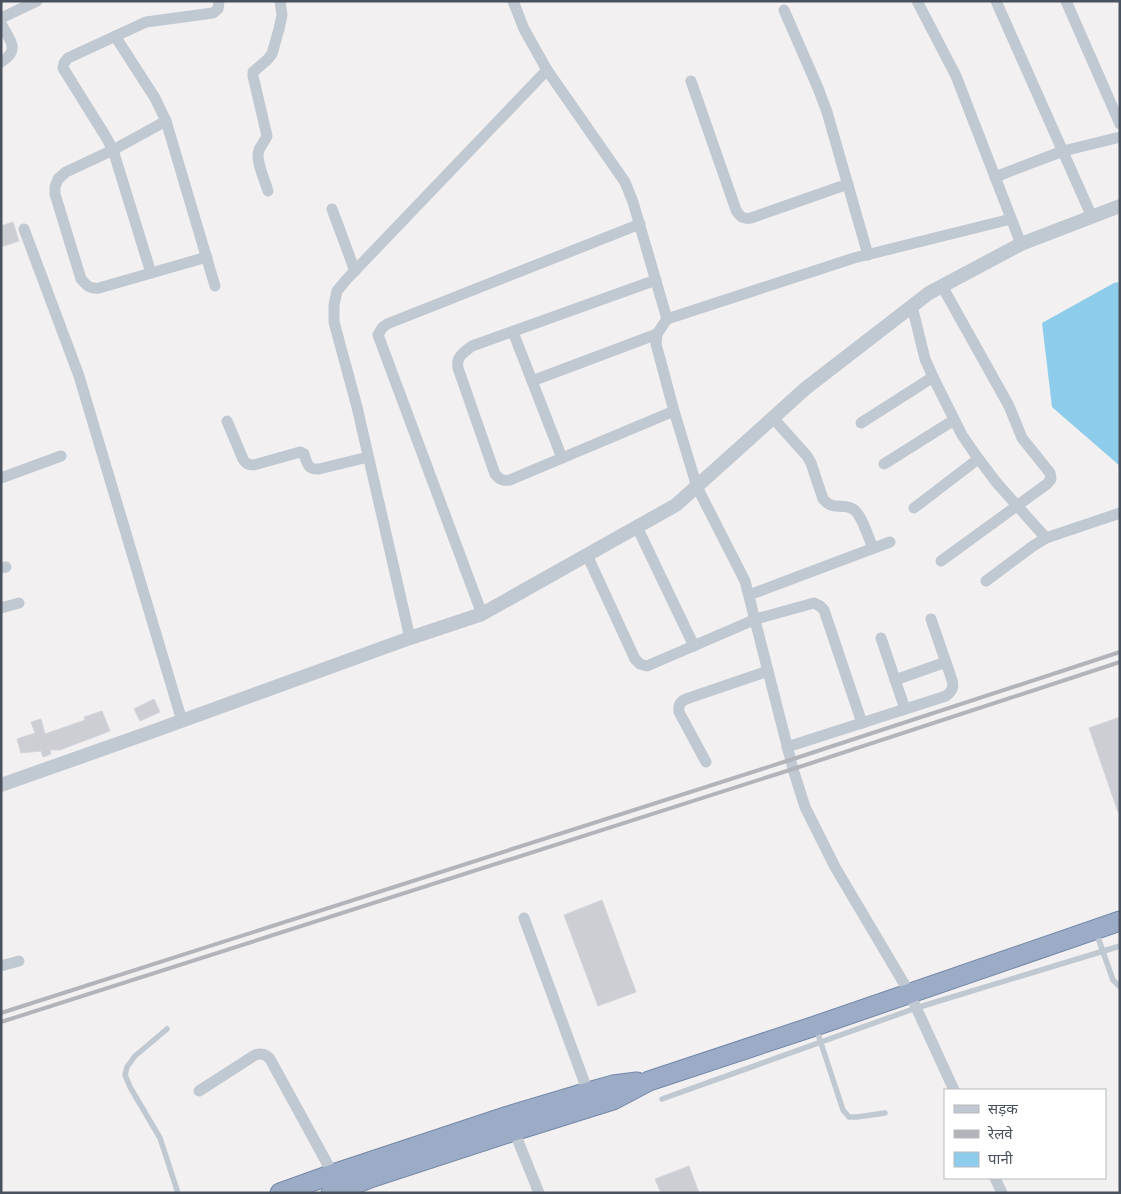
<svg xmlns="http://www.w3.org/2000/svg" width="1121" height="1194" viewBox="0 0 1121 1194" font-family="'Fira Sans Condensed','Noto Sans Devanagari',sans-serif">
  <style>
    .water { fill: #8dcdeb }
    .building { fill: #cdced4; stroke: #d4d5db }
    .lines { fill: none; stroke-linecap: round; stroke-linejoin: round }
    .trunk-casing { stroke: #7387a9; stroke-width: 21 }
    .service { stroke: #c0c8d1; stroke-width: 5.5 }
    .minor { stroke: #c0c8d1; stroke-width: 11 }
    .tertiary { stroke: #c0c8d1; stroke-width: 14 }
    .trunk { stroke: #9cacc6; stroke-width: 19 }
    .rail { stroke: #b2b4ba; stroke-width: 4 }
  </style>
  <rect width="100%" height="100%" fill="#f2f0f0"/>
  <!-- water -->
  <polygon class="water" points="1120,282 1120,466 1052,407 1042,323 1114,283"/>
  <!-- building -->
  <g class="building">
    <polygon points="13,222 19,241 1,247 1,226"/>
    <polygon points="154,699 160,712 140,721 134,709"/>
    <polygon points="102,711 110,731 60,750 50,750 51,754 43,757 41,751 21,753 17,739 35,733 31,722 41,719 45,734 85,720 84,717"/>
    <polygon points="1120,717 1120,812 1118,812 1089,728"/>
    <polygon points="602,900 636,992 598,1006 564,915"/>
    <polygon points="689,1166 699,1193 661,1193 655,1179"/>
  </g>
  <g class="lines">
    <defs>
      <g id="trunk">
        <polyline points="280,1193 333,1174 508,1116 588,1092 613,1085 637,1082"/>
        <polyline points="331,1193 373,1177 514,1131 613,1100 649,1081 815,1026 1120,921"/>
      </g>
    </defs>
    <!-- trunk casing -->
    <use href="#trunk" class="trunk-casing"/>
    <!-- service -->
    <g class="service">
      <polyline points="1096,932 1113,980 1120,987"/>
      <polyline points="816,1028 843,1110 849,1117 857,1117 885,1113"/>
      <polyline points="167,1029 135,1056 127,1067 125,1075 130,1087 160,1138 178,1193"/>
      <polyline points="662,1099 916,1008 1120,946"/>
    </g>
    <!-- minor -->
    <g class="minor">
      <polyline points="513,1 524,29 547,70 625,182 633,202 667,319 854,258 1011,219"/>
      <polyline points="917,1 956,76 1021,244"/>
      <polyline points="996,1 1092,217"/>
      <polyline points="1066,1 1120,124"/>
      <polyline points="784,10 818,88 827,112 868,255"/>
      <polyline points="1,18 37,1"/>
      <path d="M1,24C10,40 21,50 1,62"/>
      <polyline points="115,36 155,98 166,121 215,286"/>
      <path d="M691,81L736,210C740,217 743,219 751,218L848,184"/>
      <path d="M166,121L113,150L66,172L58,179L55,187V194L81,279C87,286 90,289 99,288L207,257"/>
      <polyline points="995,177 1063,151 1120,137"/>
      <path d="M268,191C265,181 255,160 259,150C261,145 265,141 267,136L253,76V72L267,60L272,54L279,29L282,15L280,1"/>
      <polyline points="332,209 355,271"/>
      <polyline points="24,229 79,376 182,721"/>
      <polyline points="151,273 113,150 106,137 63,68 64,63 68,58 146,22 213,13 218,9 219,1"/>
      <path d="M656,280L472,346C463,353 456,357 458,368L495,474C500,480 503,481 510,480L674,411"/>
      <polyline points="912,306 925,359 933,377 962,435 975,454 996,482 1046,538"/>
      <polyline points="667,319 657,334 656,344 674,411 697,487 745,581 793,769 805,807 835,867 909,992 954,1090"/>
      <polyline points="513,332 562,458"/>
      <polyline points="532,381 657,334"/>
      <path d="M773,418L807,456L811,463L823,499C833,511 842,503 853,509C861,513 869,539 873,548"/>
      <path d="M227,421L243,459C246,464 248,465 254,465L300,452L304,454C307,463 308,470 319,469L368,457"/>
      <polyline points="861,423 933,377"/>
      <polyline points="884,464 954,420"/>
      <polyline points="1,478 61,456"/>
      <polyline points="914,508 978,459"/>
      <polyline points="637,527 694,646"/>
      <polyline points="587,555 635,659 640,664 647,666 756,619 814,603 820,606 824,610 862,723"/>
      <polyline points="941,561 1047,484 1051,479 1050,473 1022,438 1009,406 942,286"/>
      <polyline points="1,568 6,567"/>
      <polyline points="986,581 1033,546 1046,538 1120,513"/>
      <polyline points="749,595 890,542"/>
      <polyline points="1,608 19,603"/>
      <polyline points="482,614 378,335 382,328 387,324 640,224"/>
      <polyline points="410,638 357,407 334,322 334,305 337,291 346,280 547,70"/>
      <polyline points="881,638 905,709"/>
      <polyline points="895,680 946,662"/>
      <path d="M787,747L946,696C952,691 954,688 952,680L931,619"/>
      <path d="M706,762L679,712C678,705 680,702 686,699L768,671"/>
      <polyline points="524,918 588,1092"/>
      <polyline points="1,966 19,961"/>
      <path d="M199,1091L255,1055C262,1053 265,1054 270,1059L333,1174"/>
      <polyline points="514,1131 539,1193"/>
      <polyline points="995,1178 1002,1193"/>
    </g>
    <!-- tertiary -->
    <polyline class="tertiary" points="1,785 151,732 410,638 482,614 676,505 806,388 929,293 1021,244 1120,206"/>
    <!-- trunk -->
    <use href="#trunk" class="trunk"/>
    <!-- rail -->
    <g class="rail">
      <polyline points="1,1013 790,760 1120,652"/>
      <polyline points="1,1022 793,769 1120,662"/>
    </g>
  </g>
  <!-- border -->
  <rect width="1121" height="1194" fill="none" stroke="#48515d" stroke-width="5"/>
  <!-- legend -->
  <rect x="944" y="1089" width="162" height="90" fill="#ffffff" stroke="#b6b9be"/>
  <rect x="954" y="1105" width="25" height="8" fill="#c0c8d1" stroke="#b6b9be"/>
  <text x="988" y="1114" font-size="15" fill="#48515d">सड़क</text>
  <rect x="954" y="1130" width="25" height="8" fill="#b2b4ba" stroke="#b6b9be"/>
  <text x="988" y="1139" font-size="15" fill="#48515d">रेलवे</text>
  <rect x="954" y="1152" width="25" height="15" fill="#8dcdeb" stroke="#b6b9be"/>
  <text x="988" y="1164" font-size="15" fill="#48515d">पानी</text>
</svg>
